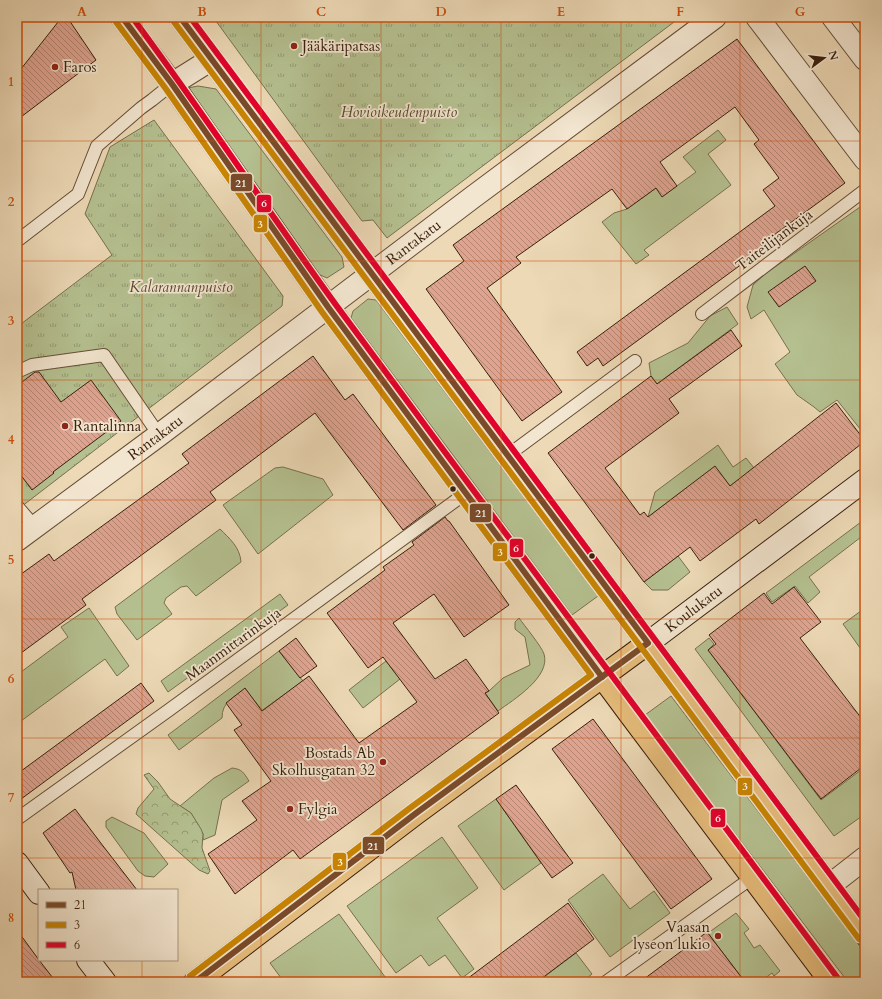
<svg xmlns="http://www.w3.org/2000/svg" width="882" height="999" viewBox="0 0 882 999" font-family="Cardo,serif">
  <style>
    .grass { fill: #b5c090; stroke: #77704e }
    .forest { fill: url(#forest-crowns); stroke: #77704e }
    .park { fill: url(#park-tufts); stroke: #77704e }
    .building { fill: url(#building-back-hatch); stroke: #391f0d }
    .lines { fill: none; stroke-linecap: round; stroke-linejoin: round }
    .lane-casing { stroke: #664e37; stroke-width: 14 }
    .street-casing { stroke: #664e37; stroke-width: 24 }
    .secondary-casing { stroke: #391f0d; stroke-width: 24 }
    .primary-casing { stroke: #391f0d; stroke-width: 24 }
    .lane { stroke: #f3e6d0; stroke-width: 12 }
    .street { stroke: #f3e6d0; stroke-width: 22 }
    .secondary { stroke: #f3e6d0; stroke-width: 22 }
    .primary { stroke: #e6bc7b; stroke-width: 22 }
    .bus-1-casing { stroke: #f3e6d0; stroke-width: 9 }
    .bus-2-casing { stroke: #f3e6d0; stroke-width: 9 }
    .bus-3-casing { stroke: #f3e6d0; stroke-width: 9 }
    .bus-1 { stroke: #7a4b2a; stroke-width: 6 }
    .bus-2 { stroke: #c88403; stroke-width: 6 }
    .bus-3 { stroke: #e4002b; stroke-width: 6 }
    .grid { fill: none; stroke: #ce500c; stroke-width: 1; stroke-opacity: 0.55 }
    .poi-dot { fill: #8f2418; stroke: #f3e6d0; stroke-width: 1.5 }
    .bus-dot { fill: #391f0d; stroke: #f3e6d0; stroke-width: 1.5 }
    .labels { text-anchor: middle; stroke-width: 3.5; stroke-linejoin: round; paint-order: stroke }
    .poi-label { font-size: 15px; fill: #391f0d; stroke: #f3e6d0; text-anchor: start }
    .park-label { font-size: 15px; font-style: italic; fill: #58472e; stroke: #f3e6d0 }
    .street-label { font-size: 15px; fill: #391f0d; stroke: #f3e6d0 }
    .line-badge { stroke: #f3e6d0; stroke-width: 1.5 }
    .badge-label { font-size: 11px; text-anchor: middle; font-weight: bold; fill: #fff }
    .neatline { fill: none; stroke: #ce500c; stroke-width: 1.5 }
    .grid-label { font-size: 13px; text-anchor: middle; font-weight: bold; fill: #ce500c }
  </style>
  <defs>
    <pattern id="forest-crowns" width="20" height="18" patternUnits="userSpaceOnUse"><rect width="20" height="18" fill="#b5c090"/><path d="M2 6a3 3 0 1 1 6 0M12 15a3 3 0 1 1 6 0" fill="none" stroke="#949b74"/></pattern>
    <pattern id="park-tufts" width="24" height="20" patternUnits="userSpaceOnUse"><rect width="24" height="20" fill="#b5c090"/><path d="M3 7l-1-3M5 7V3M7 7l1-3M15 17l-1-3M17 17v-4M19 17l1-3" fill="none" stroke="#949b74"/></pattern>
    <pattern id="building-back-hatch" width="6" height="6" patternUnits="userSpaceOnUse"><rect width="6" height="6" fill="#dfa490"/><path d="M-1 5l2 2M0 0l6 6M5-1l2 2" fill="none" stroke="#b68574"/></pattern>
  </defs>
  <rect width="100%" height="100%" fill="#edd9b6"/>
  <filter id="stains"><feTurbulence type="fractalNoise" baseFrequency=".005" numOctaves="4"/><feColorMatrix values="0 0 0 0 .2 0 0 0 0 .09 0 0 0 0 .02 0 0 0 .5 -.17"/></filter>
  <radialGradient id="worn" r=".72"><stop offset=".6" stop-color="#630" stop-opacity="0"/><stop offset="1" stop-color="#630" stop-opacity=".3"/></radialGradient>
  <!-- grass -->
  <g class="grass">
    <polygon points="198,86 216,89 342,257 344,267 327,278 318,274 188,88"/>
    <polygon points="718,130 726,140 708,154 731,185 644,250 649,255 636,264 602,222 614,213 627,209 656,188 663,196 696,172 683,157"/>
    <polygon points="860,207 865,213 865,435 837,400 820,412 814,407 797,395 775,364 790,352 764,310 751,319 747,307 753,285 765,274"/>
    <polygon points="368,299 376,300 598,596 572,615 351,318 353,311"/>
    <polygon points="727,307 738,324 657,384 651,376 649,363 688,343 710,316"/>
    <polygon points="718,445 733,467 746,458 754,468 730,486 715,467 648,517 655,492"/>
    <polygon points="283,467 323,479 333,495 258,554 223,505 275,468"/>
    <polygon points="865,519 865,534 809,577 820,592 808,603 795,586 772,602 766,593"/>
    <path d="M220,529C229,538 240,547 241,562L196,596L187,586L181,587L166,598L164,603L172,614L137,640L117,614L115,607Z"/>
    <polygon points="678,556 690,572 668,590 652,590 644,582"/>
    <polygon points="280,594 288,605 168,692 161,681"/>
    <polygon points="89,608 129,666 117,676 105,659 17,724 17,675 68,637 61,627"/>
    <polygon points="865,608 865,655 843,624"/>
    <path d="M519,618C524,625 542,647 544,654C551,677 513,700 498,711L485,693L489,691L503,678L530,665L525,637L515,629V622Z"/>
    <polygon points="709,638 714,644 708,650 821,800 865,767 865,814 834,836 695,649"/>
    <path d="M279,651L303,681L242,725L262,710L245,689C233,698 222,702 222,718L179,750L168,735Z"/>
    <polygon points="386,661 400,679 363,708 349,690"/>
    <polygon points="671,696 865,953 865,982 848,982 645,715"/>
    <path d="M232,768C242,769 244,773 249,781L222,800L215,835L203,840V834L191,813L180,806L214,778Z"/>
    <polygon points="496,799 541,863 504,890 458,826"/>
    <polygon points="112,817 144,833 168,864 154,877 145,876 138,871 106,827 106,821"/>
    <polygon points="442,837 478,888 437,918 474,969 462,978 445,955 429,966 421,955 396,973 347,906"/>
    <polygon points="603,874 630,909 654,891 670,913 610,957 568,900"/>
    <polygon points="736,913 749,929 744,933 754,948 760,945 780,971 774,976 772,973 760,982 745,982 708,933"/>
    <polygon points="339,914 388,981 284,982 270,963"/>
    <polygon points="576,953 592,974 582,982 537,982"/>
  </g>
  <!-- forest -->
  <polygon class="forest" points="149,773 158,782 170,799 191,813 201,829 203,834 202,848 210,871 208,874 199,870 136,814 138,808 154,789 144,775"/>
  <!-- park -->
  <g class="park">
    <polygon points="213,17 676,17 678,19 387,238 373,220 362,221"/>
    <polygon points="154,120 283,296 282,306 17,510 17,327 112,255 85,214 110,147"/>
  </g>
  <!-- building -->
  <g class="building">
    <polygon points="62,17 67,17 96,60 17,120 17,74"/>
    <polygon points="737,39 845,183 763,243 765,247 603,366 598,358 587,366 577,352 775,206 763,190 779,178 754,144 759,140 735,107 660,162 677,186 662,197 656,188 627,209 612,189 516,257 521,263 487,288 562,392 522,421 426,289 464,261 453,245"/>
    <polygon points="805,266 816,281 779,307 768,292"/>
    <polygon points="731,330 742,346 669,399 679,413 605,468 640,515 644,512 648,517 715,466 730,486 836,403 865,441 759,524 756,519 700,561 690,547 644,582 548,453 651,376 657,384"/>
    <polygon points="313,356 345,400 353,394 436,505 403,530 315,413 210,492 216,500 82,599 86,605 17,656 17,577 49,554 54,561 189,463 182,454"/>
    <polygon points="35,372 39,372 61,402 91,380 121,421 53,472 54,473 32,490 17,470 17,386"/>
    <polygon points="445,517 448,521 449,521 509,605 464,637 434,594 393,623 435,679 466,659 489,691 485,693 499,713 300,859 293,850 235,894 208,854 257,820 242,801 271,781 234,730 242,725 226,703 245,688 262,711 309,676 359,743 417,702 383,657 368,668 327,613 385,570 383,567 414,545 412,542"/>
    <polygon points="794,587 821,622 800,638 865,723 865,765 821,799 708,650 716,644 709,635 764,593 772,604"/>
    <polygon points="296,638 317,666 300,678 279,651"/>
    <polygon points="141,683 154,701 17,802 17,774"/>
    <polygon points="593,719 712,879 671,909 552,749"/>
    <polygon points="516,785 573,863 552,878 496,799"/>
    <polygon points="75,809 100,842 137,890 76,890 72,872 70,873 43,833"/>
    <polygon points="568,903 594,939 537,982 463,982"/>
    <polygon points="17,930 39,960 56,982 17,982"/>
    <polygon points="707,932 745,982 640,982"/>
  </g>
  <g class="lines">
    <defs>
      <g id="lane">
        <polyline points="17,241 78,194 97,146 141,108 152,100 172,84"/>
        <polyline points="702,314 865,190"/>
        <polyline points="17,372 32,365 104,355 159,435"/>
        <polyline points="507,456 635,361"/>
        <polyline points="17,506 35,527"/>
        <polyline points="17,819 169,710 466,493"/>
        <polyline points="606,982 753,877"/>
      </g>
      <g id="street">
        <polyline points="757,17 865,159"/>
        <polyline points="833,17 865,59"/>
        <polyline points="172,84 212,59"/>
        <path id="s1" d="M17,540L159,435L473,197L715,17"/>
        <polyline points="829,886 865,858"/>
      </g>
      <g id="secondary">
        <path id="s2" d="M648,643L865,480"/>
        <polyline points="17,863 39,893"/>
        <polyline points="88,960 105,982"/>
      </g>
      <g id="primary">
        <polyline points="122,17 172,84 328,307 629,713 831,982"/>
        <polyline points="180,17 865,934"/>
        <polyline points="195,982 415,814 648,643"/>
      </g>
    </defs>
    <!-- lane casing -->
    <use href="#lane" class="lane-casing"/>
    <!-- street casing -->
    <use href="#street" class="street-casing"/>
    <!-- secondary casing -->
    <use href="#secondary" class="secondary-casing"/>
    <!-- primary casing -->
    <use href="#primary" class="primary-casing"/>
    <!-- lane -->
    <use href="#lane" class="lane"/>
    <!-- street -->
    <use href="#street" class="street"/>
    <!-- secondary -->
    <use href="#secondary" class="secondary"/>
    <!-- primary -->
    <use href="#primary" class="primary"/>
    <defs>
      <g id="bus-1">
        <polyline points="122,17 172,84 328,307 602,677"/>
        <polyline points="180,17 648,643 415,814 195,982"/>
      </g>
      <g id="bus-2">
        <polyline points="116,22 166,89 322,312 591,675 410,808 190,976"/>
        <polyline points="174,22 859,939"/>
      </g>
      <g id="bus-3">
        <path d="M132,17C202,111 267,210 336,305C502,530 670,754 837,977"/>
        <polyline points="190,17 865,921"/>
      </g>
    </defs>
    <!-- bus-1 casing -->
    <use href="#bus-1" class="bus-1-casing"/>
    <!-- bus-2 casing -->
    <use href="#bus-2" class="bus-2-casing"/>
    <!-- bus-3 casing -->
    <use href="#bus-3" class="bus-3-casing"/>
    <!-- bus-1 -->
    <use href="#bus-1" class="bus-1"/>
    <!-- bus-2 -->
    <use href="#bus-2" class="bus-2"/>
    <!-- bus-3 -->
    <use href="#bus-3" class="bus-3"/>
  </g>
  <!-- grid -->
  <path class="grid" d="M142,17V890M261,17V982M381,17V982M501,17V982M621,17V982M740,17V982M17,141H865M17,261H865M17,380H865M17,500H865M17,619H865M17,738H865M17,858H865M142,960V982"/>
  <!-- markers -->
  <g class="poi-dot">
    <circle cx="294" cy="46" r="4"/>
    <circle cx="55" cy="67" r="4"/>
    <circle cx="65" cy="426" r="4"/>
    <circle cx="383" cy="762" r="4"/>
    <circle cx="290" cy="809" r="4"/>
    <circle cx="718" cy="936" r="4"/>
  </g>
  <g class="bus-dot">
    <circle cx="453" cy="489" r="3.5"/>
    <circle cx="592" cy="556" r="3.5"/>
  </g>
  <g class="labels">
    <!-- poi labels -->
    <g class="poi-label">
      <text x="302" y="51">Jääkäripatsas</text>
      <text x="63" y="72">Faros</text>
      <text x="73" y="431">Rantalinna</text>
      <text x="375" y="758" text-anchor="end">Bostads Ab<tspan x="375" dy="17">Skolhusgatan 32</tspan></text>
      <text x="298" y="814">Fylgia</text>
      <text x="710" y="932" text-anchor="end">Vaasan<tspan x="710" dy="17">lyseon lukio</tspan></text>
    </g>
    <!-- park labels -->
    <g class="park-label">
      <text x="399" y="117">Hovioikeudenpuisto</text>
      <text x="181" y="292">Kalarannanpuisto</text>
    </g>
    <!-- street labels -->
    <g class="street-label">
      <text transform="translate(774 240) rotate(-37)" y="5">Taiteilijankuja</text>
      <text dy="5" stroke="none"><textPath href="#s1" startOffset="496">Rantakatu</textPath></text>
      <text dy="5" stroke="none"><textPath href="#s1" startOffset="172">Rantakatu</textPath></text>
      <text dy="5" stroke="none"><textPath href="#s2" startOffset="57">Koulukatu</textPath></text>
      <text transform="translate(233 644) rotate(-36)" y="5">Maanmittarinkuja</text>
    </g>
  </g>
  <g class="line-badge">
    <rect x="230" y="173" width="23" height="19" rx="4" fill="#7a4b2a"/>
    <rect x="256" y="194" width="16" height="19" rx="4" fill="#e4002b"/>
    <rect x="253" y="214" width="15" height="19" rx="4" fill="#c88403"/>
    <rect x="469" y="503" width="23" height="20" rx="4" fill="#7a4b2a"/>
    <rect x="509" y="538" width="15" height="20" rx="4" fill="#e4002b"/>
    <rect x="492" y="542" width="16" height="20" rx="4" fill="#c88403"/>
    <rect x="737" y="777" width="16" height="19" rx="4" fill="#c88403"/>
    <rect x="710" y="808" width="16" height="20" rx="4" fill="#e4002b"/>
    <rect x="362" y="836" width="23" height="19" rx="4" fill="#7a4b2a"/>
    <rect x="332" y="852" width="15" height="19" rx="4" fill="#c88403"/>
  </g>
  <g class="badge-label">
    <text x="241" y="187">21</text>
    <text x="264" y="207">6</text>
    <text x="260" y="228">3</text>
    <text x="481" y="517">21</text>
    <text x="516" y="552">6</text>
    <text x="500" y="556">3</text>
    <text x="745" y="790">3</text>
    <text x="718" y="822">6</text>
    <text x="373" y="850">21</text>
    <text x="340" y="866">3</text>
  </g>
  <!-- margin -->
  <rect width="882" height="999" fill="none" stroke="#edd9b6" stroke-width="44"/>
  <!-- legend -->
  <rect x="38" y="889" width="140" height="72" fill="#f3e6d0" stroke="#a99682"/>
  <rect x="46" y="902" width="20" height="6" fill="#7a4b2a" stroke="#a99682"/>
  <text x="74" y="909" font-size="12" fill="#391f0d">21</text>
  <rect x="46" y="922" width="20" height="6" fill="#c88403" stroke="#a99682"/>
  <text x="74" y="929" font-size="12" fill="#391f0d">3</text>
  <rect x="46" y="942" width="20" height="6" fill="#e4002b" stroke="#a99682"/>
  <text x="74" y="949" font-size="12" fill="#391f0d">6</text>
  <!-- north arrow -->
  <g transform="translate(824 58) rotate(75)" stroke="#f3e6d0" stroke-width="3" paint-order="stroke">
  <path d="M0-3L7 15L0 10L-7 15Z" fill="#391f0d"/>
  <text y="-6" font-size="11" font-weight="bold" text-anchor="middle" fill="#391f0d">N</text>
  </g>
  <rect x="22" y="22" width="838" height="955" class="neatline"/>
  <g class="grid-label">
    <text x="82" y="16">A</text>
    <text x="202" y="16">B</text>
    <text x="321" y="16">C</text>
    <text x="441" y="16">D</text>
    <text x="561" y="16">E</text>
    <text x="680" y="16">F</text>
    <text x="800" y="16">G</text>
    <text x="11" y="86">1</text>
    <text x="11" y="206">2</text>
    <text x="11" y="325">3</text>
    <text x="11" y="444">4</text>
    <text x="11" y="564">5</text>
    <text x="11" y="683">6</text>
    <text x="11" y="802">7</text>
    <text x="11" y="922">8</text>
  </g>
  <rect width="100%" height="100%" filter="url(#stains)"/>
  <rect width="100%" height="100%" fill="url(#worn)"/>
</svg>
